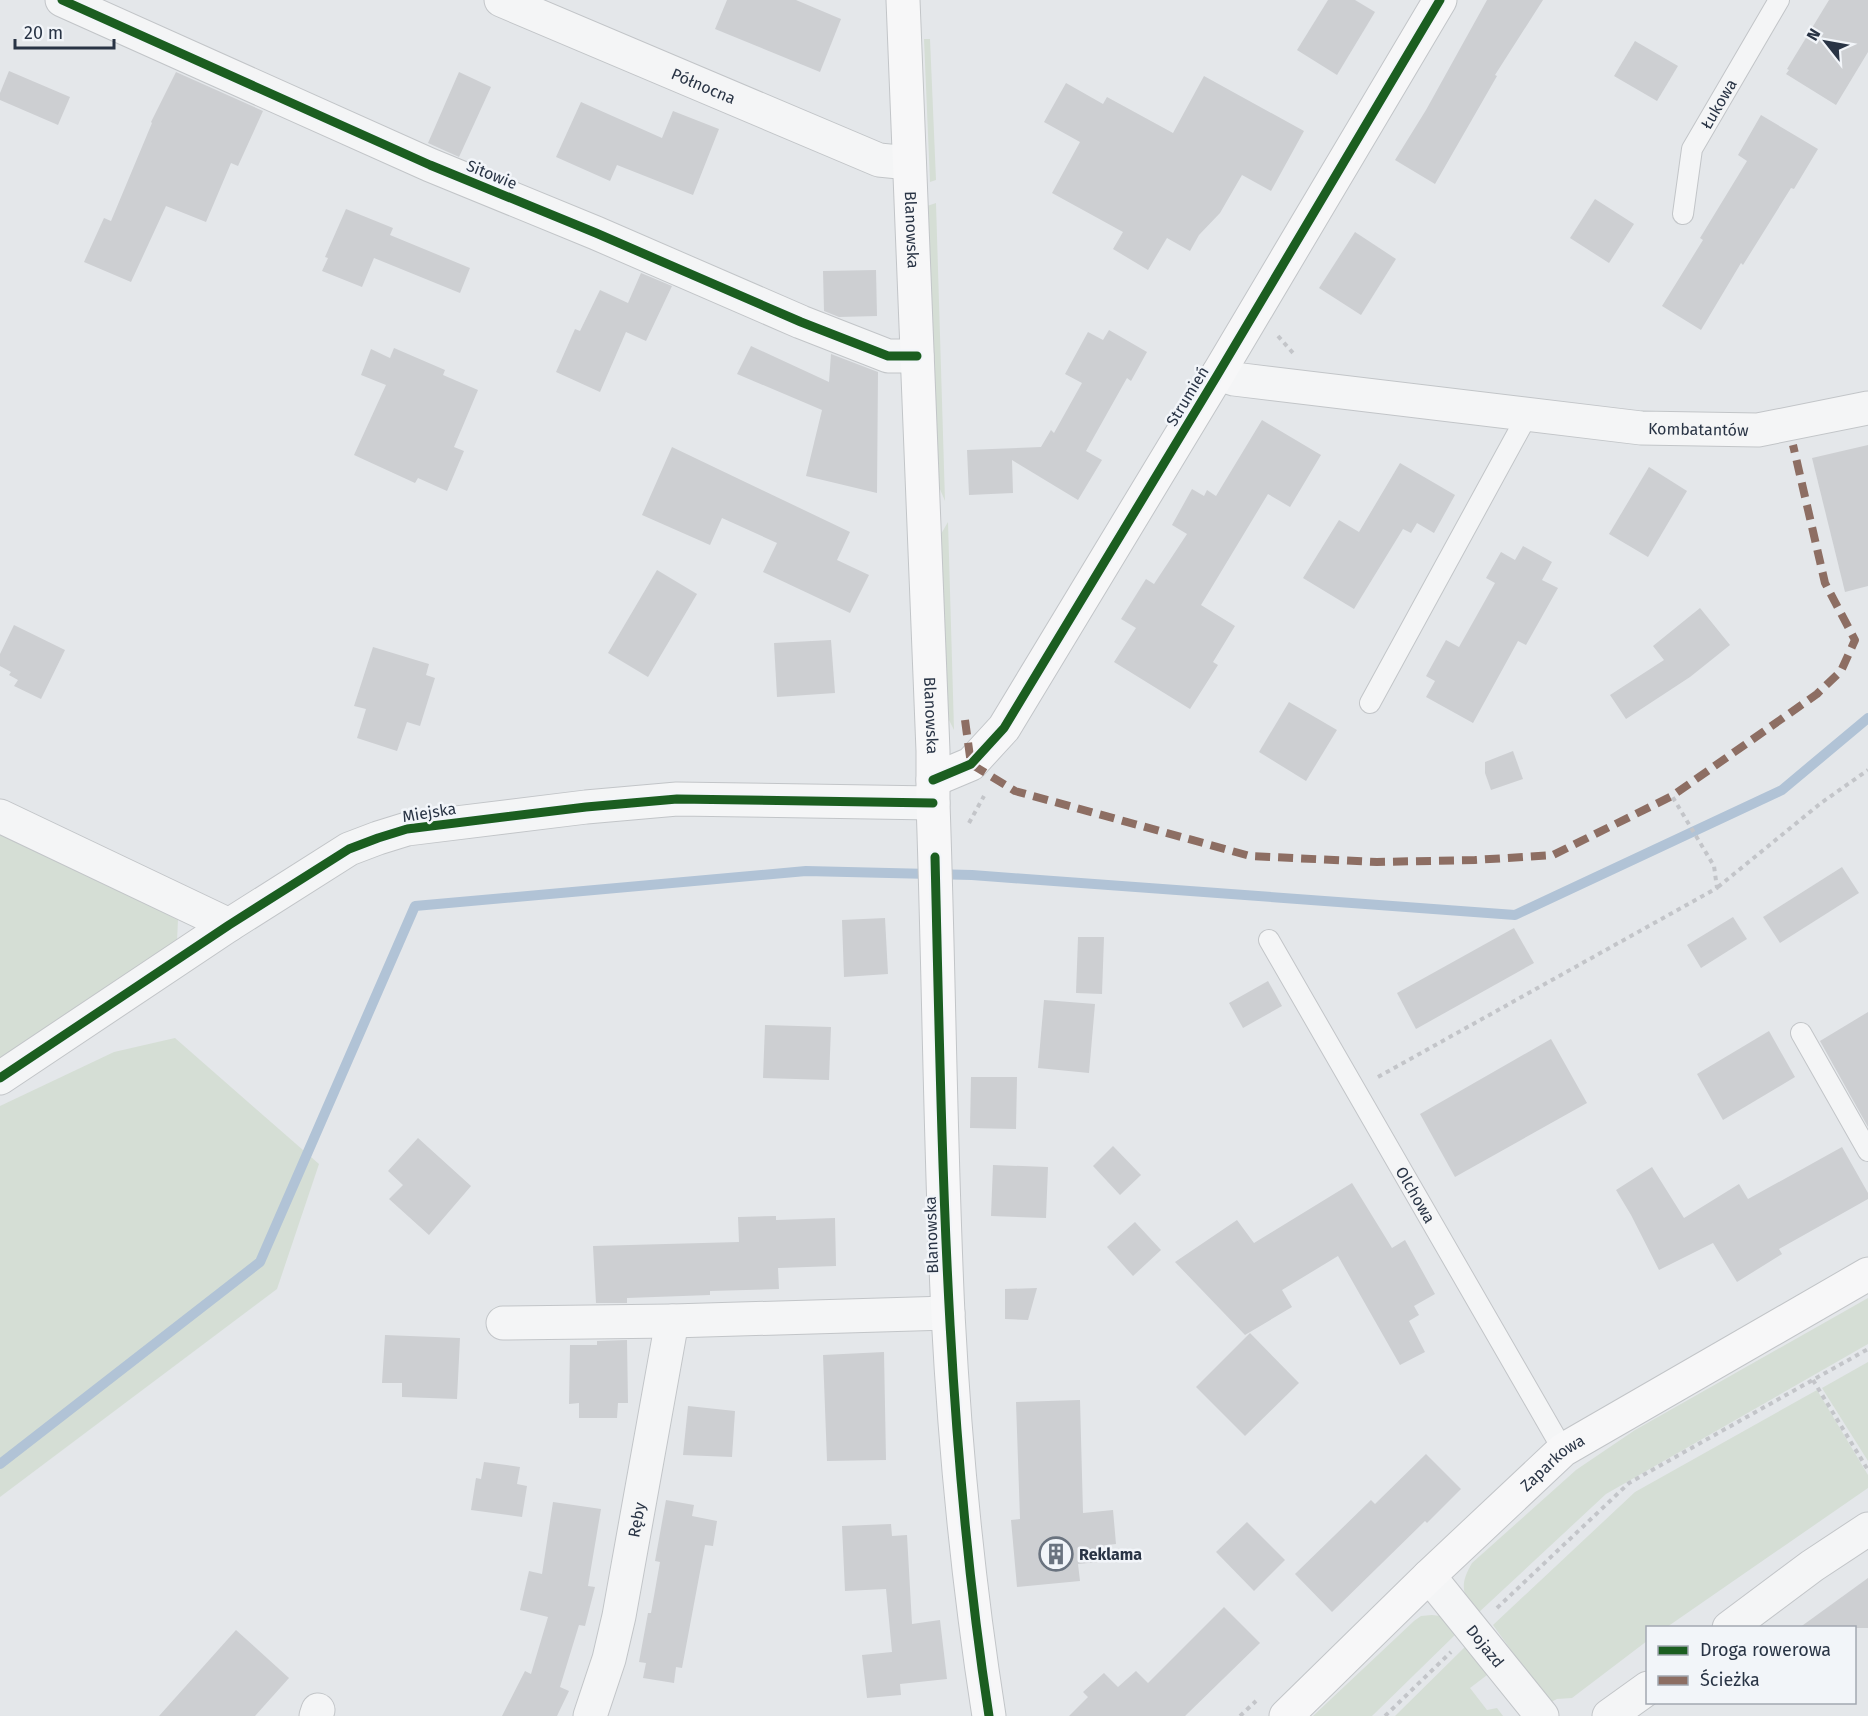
<svg xmlns="http://www.w3.org/2000/svg" width="1868" height="1716" viewBox="0 0 1868 1716" font-family="'Fira Sans',sans-serif">
  <style>
    .green { fill: #d5ded5 }
    .lines { fill: none; stroke-linecap: round; stroke-linejoin: round }
    .stream { stroke: #b1c3d6; stroke-width: 10 }
    .building { fill: #cdcfd2 }
    .lane-casing { stroke: #c2c5c8; stroke-width: 22 }
    .street-casing { stroke: #c2c5c8; stroke-width: 35 }
    .secondary-casing { stroke: #c2c5c8; stroke-width: 35 }
    .path { stroke: #c3c5c9; stroke-width: 4; stroke-dasharray: 4.5 4.5; stroke-linecap: butt }
    .lane { stroke: #f4f5f6; stroke-width: 20 }
    .street { stroke: #f4f5f6; stroke-width: 33 }
    .secondary { stroke: #f7f7f8; stroke-width: 33 }
    .quiet { stroke: #8d6e63; stroke-width: 8; stroke-dasharray: 15 8; stroke-linecap: butt }
    .cycleway-casing { stroke: #f2f5f9; stroke-width: 13 }
    .cycleway { stroke: #1b5e20; stroke-width: 9 }
    .labels { text-anchor: middle; stroke-width: 5; stroke-linejoin: round; paint-order: stroke }
    .street-label { font-size: 16px; fill: #293445; stroke: #f2f5f9 }
    .poi-label { font-size: 16px; font-weight: bold; fill: #293445; stroke: #f2f5f9; text-anchor: start }
  </style>
  <rect width="100%" height="100%" fill="#e4e7ea"/>
  <!-- green -->
  <g class="green">
    <polygon points="924,39 930,39 936,180 930,182"/>
    <polygon points="936,203 945,501 939,487 927,206"/>
    <polygon points="948,522 954,730 948,718 941,534"/>
    <polygon points="0,832 80,869 178,920 177,941 0,1058"/>
    <polygon points="175,1038 319,1164 277,1289 0,1497 0,1106 114,1052"/>
    <path d="M1868,1298V1344L1606,1494L1477,1614C1462,1595 1459,1585 1472,1563L1576,1470L1635,1430Z"/>
    <polygon points="1868,1362 1868,1461 1822,1388"/>
    <polygon points="1817,1390 1868,1475 1868,1488 1667,1627 1648,1628 1647,1641 1572,1698 1557,1699 1549,1703 1493,1625 1635,1492"/>
    <polygon points="1432,1615 1441,1616 1458,1632 1372,1716 1313,1716 1414,1621 1421,1616"/>
    <polygon points="1468,1644 1491,1672 1470,1688 1487,1710 1497,1708 1503,1716 1395,1716"/>
  </g>
  <g class="lines">
    <!-- stream -->
    <polyline class="stream" points="0,1464 260,1262 415,906 806,871 972,875 1515,915 1782,790 1868,718"/>
  </g>
  <!-- building -->
  <g class="building">
    <polygon points="727,0 796,0 841,19 820,72 715,29"/>
    <polygon points="1328,0 1355,0 1375,12 1337,75 1297,50"/>
    <polygon points="1487,0 1543,0 1495,75 1497,76 1435,184 1395,160 1426,110"/>
    <polygon points="1829,0 1868,0 1868,52 1836,105 1786,74 1789,70 1787,69"/>
    <polygon points="1635,41 1678,66 1657,101 1614,76"/>
    <polygon points="9,71 70,97 58,125 0,100 0,93"/>
    <polygon points="176,72 263,111 238,166 231,163 206,222 166,206 131,282 84,262 104,218 111,221 152,123 151,122"/>
    <polygon points="459,72 491,87 459,157 428,143"/>
    <polygon points="1204,76 1304,131 1271,191 1242,175 1220,213 1199,235 1190,251 1167,238 1148,270 1113,249 1123,232 1052,193 1080,142 1044,122 1066,83 1103,104 1107,97 1173,133"/>
    <polygon points="581,102 662,138 673,111 719,129 693,195 617,165 610,181 556,157"/>
    <polygon points="1761,115 1818,149 1794,189 1791,188 1743,265 1741,263 1701,330 1662,306 1703,240 1700,238 1747,161 1738,155"/>
    <polygon points="1595,199 1634,224 1609,263 1570,238"/>
    <polygon points="346,209 393,228 390,235 470,268 460,293 374,258 362,287 322,271 328,258 325,257"/>
    <polygon points="1355,232 1396,259 1361,315 1319,288"/>
    <polygon points="876,270 877,316 839,317 824,311 823,271"/>
    <polygon points="641,273 672,286 646,341 626,332 600,392 556,372 575,329 580,331 600,290 628,303"/>
    <polygon points="1109,330 1147,352 1131,381 1127,378 1086,451 1102,460 1078,500 1012,460 1013,493 969,495 967,450 1041,447 1051,430 1054,433 1082,383 1065,374 1088,332 1103,340"/>
    <polygon points="751,346 829,382 831,354 878,372 877,493 806,476 822,410 737,374"/>
    <polygon points="394,348 445,370 443,375 478,390 454,447 464,451 447,491 418,478 415,483 354,455 386,385 361,375 371,349 390,358"/>
    <polygon points="1262,420 1321,455 1290,507 1268,494 1201,605 1235,626 1213,662 1218,665 1190,709 1114,662 1136,628 1121,619 1146,579 1154,584 1187,534 1172,525 1192,489 1204,496 1207,490 1216,496"/>
    <polygon points="1868,445 1868,586 1845,592 1812,458"/>
    <polygon points="672,447 850,532 837,560 869,575 850,613 763,572 777,543 722,518 710,545 642,515"/>
    <polygon points="1400,463 1455,495 1434,533 1417,523 1411,533 1403,529 1354,609 1303,578 1339,520 1359,532"/>
    <polygon points="1649,467 1687,491 1648,557 1609,534"/>
    <polygon points="1523,546 1552,562 1542,580 1558,588 1526,645 1518,641 1473,723 1426,697 1435,681 1426,676 1446,640 1459,647 1495,583 1486,578 1501,552 1515,560"/>
    <polygon points="657,570 697,594 648,677 608,653"/>
    <polygon points="1700,608 1730,645 1690,677 1626,719 1610,695 1664,660 1653,646"/>
    <polygon points="14,625 65,650 41,699 14,686 18,680 9,675 11,672 0,666 0,654"/>
    <polygon points="831,640 835,693 777,697 774,643"/>
    <polygon points="373,647 429,664 426,675 435,678 420,726 407,722 397,751 357,738 366,709 354,706"/>
    <polygon points="1289,702 1337,730 1306,781 1259,752"/>
    <polygon points="1513,751 1523,779 1491,790 1485,773 1485,762"/>
    <polygon points="1842,867 1859,893 1780,943 1763,917"/>
    <polygon points="1733,917 1747,939 1701,968 1687,945"/>
    <polygon points="885,918 888,974 844,977 842,920"/>
    <polygon points="1514,928 1534,963 1416,1029 1397,993"/>
    <polygon points="1078,937 1104,937 1102,994 1076,993"/>
    <polygon points="1268,981 1282,1006 1243,1028 1229,1003"/>
    <polygon points="1044,1000 1095,1004 1089,1073 1038,1068"/>
    <polygon points="1868,1012 1868,1127 1820,1041"/>
    <polygon points="765,1025 831,1027 829,1080 763,1078"/>
    <polygon points="1769,1031 1795,1077 1723,1120 1697,1074"/>
    <polygon points="1551,1039 1587,1103 1455,1177 1420,1114"/>
    <polygon points="971,1077 1017,1077 1016,1129 970,1128"/>
    <polygon points="418,1138 471,1186 429,1235 389,1199 403,1185 388,1171"/>
    <polygon points="1113,1146 1141,1175 1120,1195 1093,1166"/>
    <polygon points="1842,1147 1868,1193 1868,1199 1779,1249 1782,1254 1737,1282 1713,1243 1659,1270 1631,1215 1616,1190 1652,1167 1684,1218 1739,1184 1748,1199"/>
    <polygon points="993,1165 1048,1167 1046,1218 991,1216"/>
    <polygon points="1352,1183 1392,1248 1405,1240 1435,1294 1414,1306 1419,1315 1409,1321 1425,1352 1400,1365 1338,1256 1282,1290 1292,1307 1245,1335 1175,1262 1237,1220 1254,1243"/>
    <polygon points="776,1216 776,1220 835,1218 836,1266 778,1268 779,1289 710,1291 710,1295 627,1298 627,1303 596,1303 593,1246 739,1242 738,1217"/>
    <polygon points="1135,1222 1161,1250 1133,1276 1107,1247"/>
    <polygon points="1037,1288 1028,1320 1005,1319 1005,1289"/>
    <polygon points="1250,1333 1299,1383 1245,1436 1196,1387"/>
    <polygon points="385,1335 460,1338 457,1399 402,1397 402,1383 382,1383"/>
    <polygon points="627,1340 628,1403 618,1403 617,1418 579,1418 579,1403 569,1404 570,1345 597,1345 597,1341"/>
    <polygon points="884,1352 886,1460 827,1461 823,1355"/>
    <polygon points="1080,1400 1083,1513 1113,1510 1116,1544 1097,1546 1098,1562 1078,1564 1080,1581 1017,1587 1011,1520 1020,1519 1016,1402"/>
    <polygon points="688,1406 735,1411 732,1457 683,1455"/>
    <polygon points="1426,1454 1461,1489 1427,1523 1425,1521 1332,1612 1295,1574 1371,1500 1375,1504"/>
    <polygon points="484,1462 520,1467 517,1484 527,1486 522,1517 471,1510 476,1478 481,1479"/>
    <polygon points="666,1500 694,1505 692,1516 717,1521 713,1546 705,1545 682,1668 676,1667 674,1683 643,1678 646,1663 639,1662 648,1613 651,1613 660,1562 655,1561"/>
    <polygon points="553,1502 601,1509 588,1586 595,1587 585,1626 579,1625 560,1687 569,1691 557,1716 502,1716 525,1671 531,1674 548,1617 520,1610 529,1571 542,1574"/>
    <polygon points="1247,1522 1285,1560 1254,1591 1216,1552"/>
    <polygon points="891,1524 892,1536 907,1535 912,1624 940,1620 947,1679 900,1684 901,1695 867,1698 862,1655 892,1652 886,1589 845,1591 842,1526"/>
    <polygon points="1868,1578 1868,1628 1799,1628"/>
    <polygon points="1224,1607 1260,1643 1185,1716 1069,1716 1088,1697 1083,1692 1104,1673 1118,1687 1136,1671 1148,1683"/>
    <polygon points="236,1630 289,1678 255,1716 159,1716"/>
  </g>
  <g class="lines">
    <defs>
      <g id="lane">
        <path id="s1" d="M1683,214L1692,149L1779,0"/>
        <polyline points="1370,703 1528,414"/>
        <path id="s2" d="M1269,940L1563,1450"/>
        <polyline points="1801,1033 1868,1151"/>
      </g>
      <g id="street">
        <polyline points="62,0 430,165 596,233 801,322 888,356 917,356"/>
        <path id="s3" d="M501,0L879,160L909,163"/>
        <path id="s4" d="M1218,374L1234,379L1641,428L1758,430L1868,408"/>
        <polyline points="0,816 229,925"/>
        <polyline points="0,1078 229,925 349,849 378,838 407,829 586,807 677,799 933,803"/>
        <polyline points="503,1323 672,1321 948,1313"/>
        <path id="s5" d="M1429,1576L1542,1716"/>
        <polyline points="1729,1628 1812,1566 1868,1529"/>
        <polyline points="316,1716 318,1710"/>
        <path id="s6" d="M590,1716L609,1659L619,1616L672,1321"/>
        <polyline points="1609,1716 1648,1688"/>
      </g>
      <g id="secondary">
        <path id="s7" d="M903,0L933,751V803C939,973 940,1144 948,1314C955,1448 968,1583 989,1716"/>
        <polyline points="933,780 971,764 1004,728 1218,374 1440,0"/>
        <path id="s8" d="M1286,1716L1429,1576L1563,1450L1868,1274"/>
      </g>
    </defs>
    <!-- lane casing -->
    <use href="#lane" class="lane-casing"/>
    <!-- street casing -->
    <use href="#street" class="street-casing"/>
    <!-- secondary casing -->
    <use href="#secondary" class="secondary-casing"/>
    <!-- path -->
    <g class="path">
      <polyline points="1278,336 1293,353"/>
      <polyline points="969,823 984,796"/>
      <polyline points="1718,887 1821,803 1868,770"/>
      <polyline points="1378,1077 1717,888 1714,866 1672,796"/>
      <polyline points="1813,1380 1868,1470"/>
      <polyline points="1497,1608 1629,1483 1868,1349"/>
      <polyline points="1240,1716 1256,1701"/>
      <polyline points="1385,1716 1451,1652"/>
    </g>
    <!-- lane -->
    <use href="#lane" class="lane"/>
    <!-- street -->
    <use href="#street" class="street"/>
    <!-- secondary -->
    <use href="#secondary" class="secondary"/>
    <!-- quiet -->
    <polyline class="quiet" points="965,720 971,764 1015,791 1250,856 1377,862 1475,860 1553,855 1672,796 1817,694 1841,671 1855,640 1825,583 1793,445"/>
    <defs>
      <g id="cycleway">
        <polyline points="62,0 430,165 596,233 801,322 888,356 917,356"/>
        <polyline points="933,780 971,764 1004,728 1218,374 1440,0"/>
        <path d="M935,857C942,1144 945,1432 989,1716"/>
        <polyline points="0,1078 229,925 349,849 378,838 407,829 586,807 677,799 933,803"/>
      </g>
    </defs>
    <!-- cycleway casing -->
    <use href="#cycleway" class="cycleway-casing"/>
    <!-- cycleway -->
    <use href="#cycleway" class="cycleway"/>
  </g>
  <!-- icons -->
  <defs>
    <symbol id="building-ring" viewBox="-11 -11 22 22"><circle r="9.5" fill="#f2f5f9" stroke="#6a737f" stroke-width="1.5"/><path d="M-4-6H4V6H1V3H-1V6H-4ZM-2.5-4.3h1.7v1.8h-1.7ZM.8-4.3h1.7v1.8H.8ZM-2.5-1h1.7V.8h-1.7ZM.8-1h1.7V.8H.8Z" fill="#6a737f"/></symbol>
  </defs>
  <g fill-rule="evenodd">
    <use href="#building-ring" x="1037" y="1535" width="38" height="38"/>
  </g>
  <g class="labels">
    <!-- street labels -->
    <g class="street-label">
      <text dy="6" stroke="none"><textPath href="#s3" startOffset="220">Północna</textPath></text>
      <text dy="6" stroke="none"><textPath href="#s1" startOffset="118">Łukowa</textPath></text>
      <text transform="translate(492 174) rotate(22)" y="6">Sitowie</text>
      <text dy="6" stroke="none"><textPath href="#s7" startOffset="230">Blanowska</textPath></text>
      <text transform="translate(1187 396) rotate(-59)" y="6">Strumień</text>
      <text dy="6" stroke="none"><textPath href="#s4" startOffset="484">Kombatantów</textPath></text>
      <text dy="6" stroke="none"><textPath href="#s7" startOffset="716">Blanowska</textPath></text>
      <text transform="translate(429 812) rotate(-9)" y="6">Miejska</text>
      <text dy="6" stroke="none"><textPath href="#s2" startOffset="294">Olchowa</textPath></text>
      <text transform="translate(931 1235) rotate(-92)" y="6">Blanowska</text>
      <text dy="6" stroke="none"><textPath href="#s8" startOffset="368">Zaparkowa</textPath></text>
      <text dy="6" stroke="none"><textPath href="#s6" startOffset="202">Ręby</textPath></text>
      <text dy="6" stroke="none"><textPath href="#s5" startOffset="90">Dojazd</textPath></text>
    </g>
    <!-- poi labels -->
    <g class="poi-label">
      <text x="1079" y="1560">Reklama</text>
    </g>
  </g>
  <!-- legend -->
  <rect x="1646" y="1626" width="210" height="78" fill="#f2f5f9" stroke="#a2a8b1" stroke-width="1.5"/>
  <rect x="1658" y="1646" width="30" height="9" fill="#1b5e20" stroke="#a2a8b1" stroke-width="1.5"/>
  <text x="1700" y="1656" font-size="18" fill="#293445">Droga rowerowa</text>
  <rect x="1658" y="1676" width="30" height="9" fill="#8d6e63" stroke="#a2a8b1" stroke-width="1.5"/>
  <text x="1700" y="1686" font-size="18" fill="#293445">Ścieżka</text>
  <!-- north arrow -->
  <g transform="translate(1826 42) rotate(301)" stroke="#f2f5f9" stroke-width="4.5" paint-order="stroke">
  <path d="M0-4.5L10 22L0 15L-10 22Z" fill="#293445"/>
  <text y="-9" font-size="16" font-weight="bold" text-anchor="middle" fill="#293445">N</text>
  </g>
  <!-- scale -->
  <path d="M15 39v9h99v-9" fill="none" stroke="#293445" stroke-width="3"/>
  <text x="24" y="39" font-size="18" fill="#293445" stroke="#f2f5f9" stroke-width="4.5" paint-order="stroke">20 m</text>
</svg>
